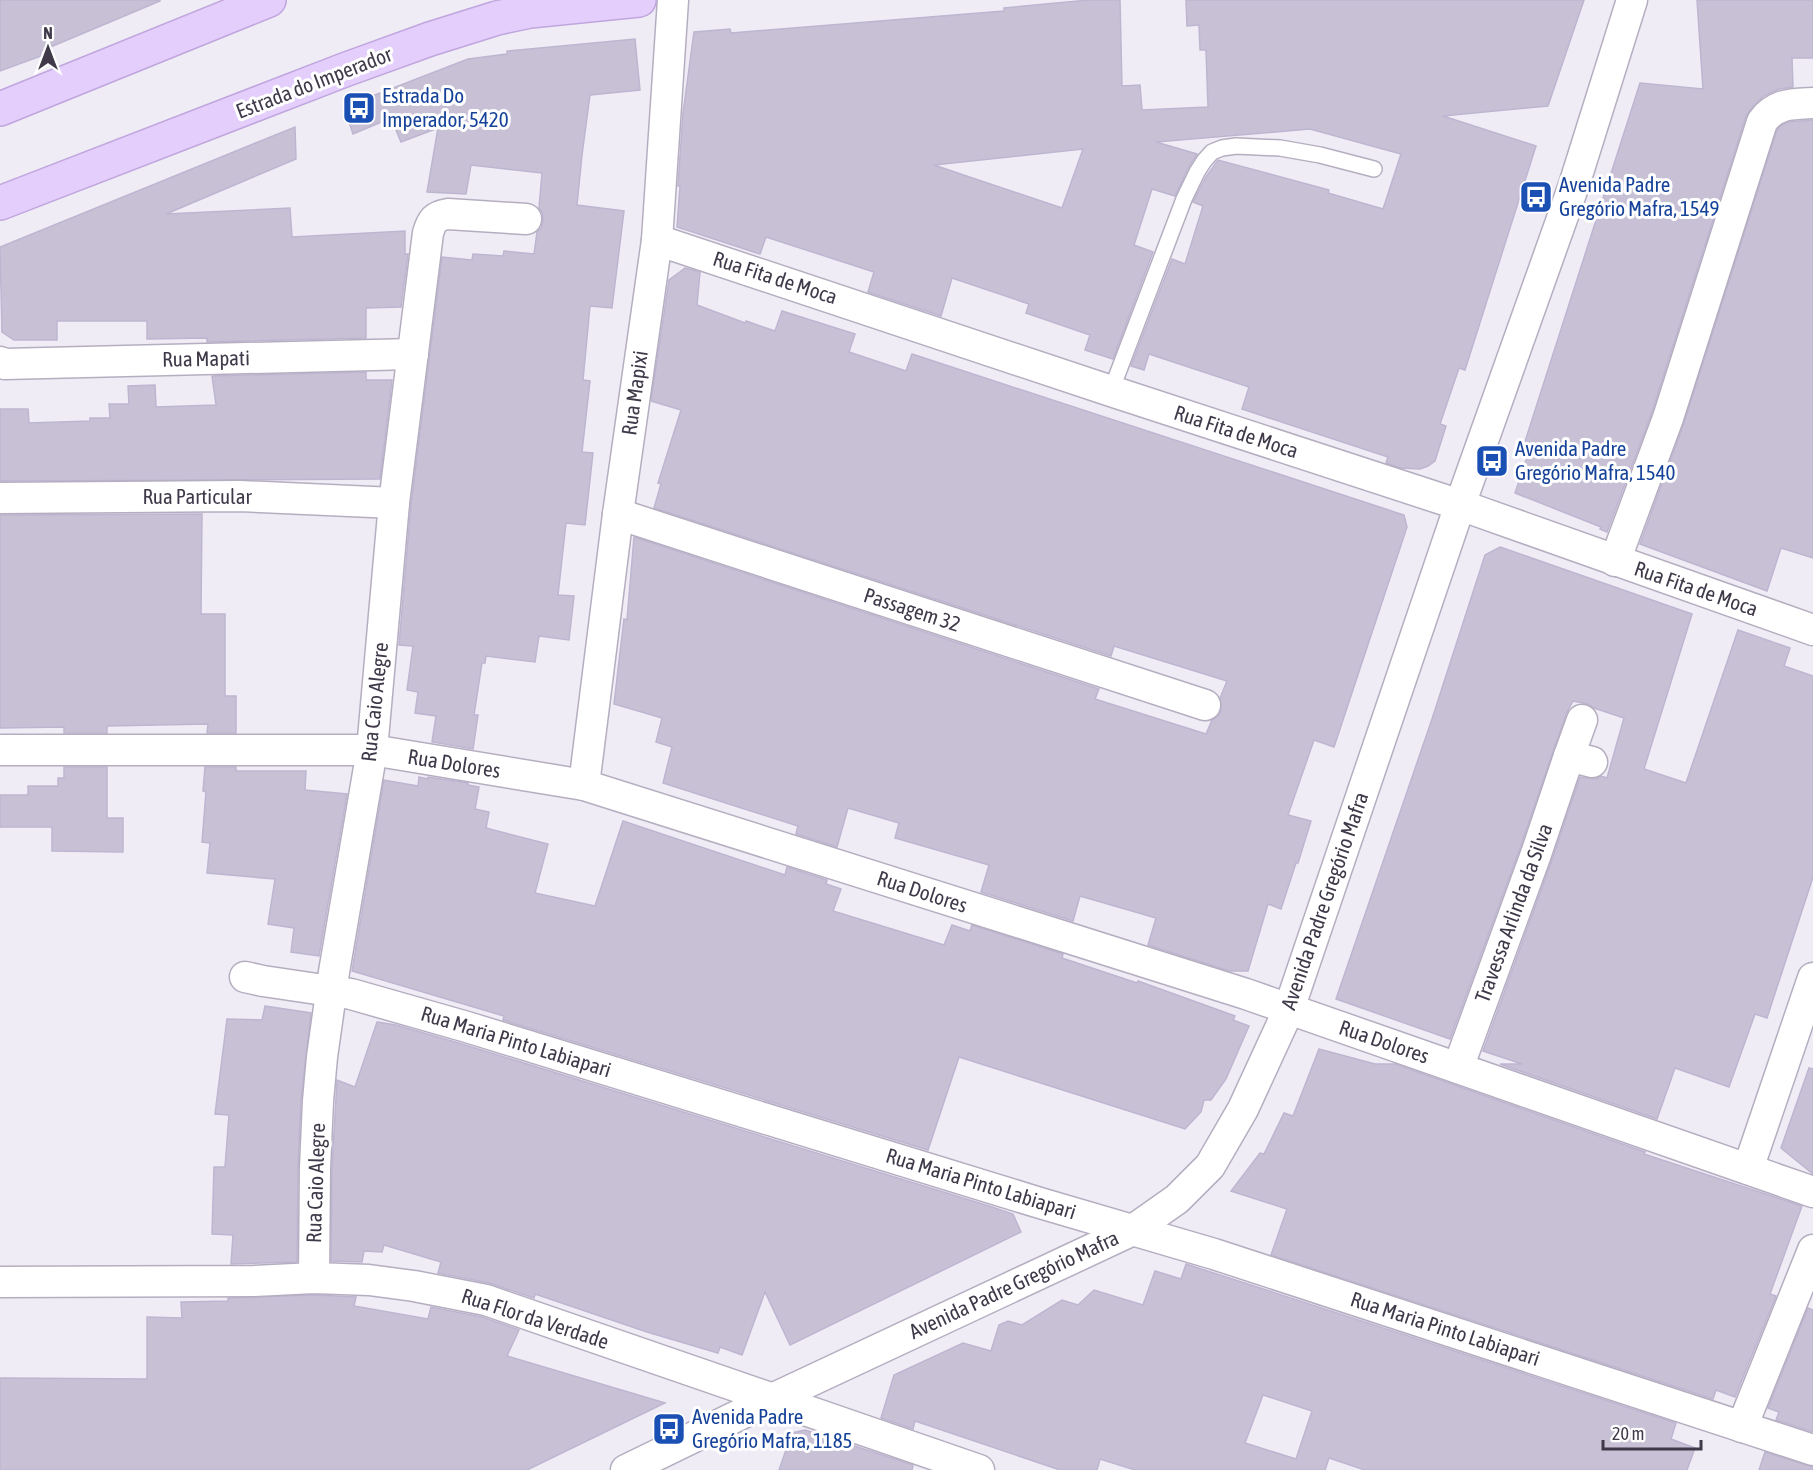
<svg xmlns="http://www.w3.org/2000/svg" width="1813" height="1470" viewBox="0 0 1813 1470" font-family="'Asap Condensed',sans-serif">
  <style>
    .building { fill: #c8c1d6; stroke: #beb5d1; stroke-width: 1.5; fill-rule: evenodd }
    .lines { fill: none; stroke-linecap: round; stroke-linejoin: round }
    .service-casing { stroke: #b5aec0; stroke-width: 18 }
    .minor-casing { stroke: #b5aec0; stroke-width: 33 }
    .secondary-casing { stroke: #c0a6de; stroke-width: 36 }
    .service { stroke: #fff; stroke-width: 15 }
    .minor { stroke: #fff; stroke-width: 30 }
    .secondary { stroke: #e4cefc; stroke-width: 33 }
    .labels { text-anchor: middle; stroke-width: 6; stroke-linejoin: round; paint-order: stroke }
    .street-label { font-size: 21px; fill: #3f3949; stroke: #fff }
    .transit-label { font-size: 21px; fill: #164399; stroke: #fff; text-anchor: start }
  </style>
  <rect width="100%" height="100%" fill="#efecf5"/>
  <!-- building -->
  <g class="building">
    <polygon points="0,0 160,0 160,1 41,51 41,56 0,71"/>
    <path d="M1089,0H1120L1122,86L1140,85L1142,110L1208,107L1206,50H1200L1199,25L1187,26L1186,0H1584L1548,106L1443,116L1536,146L1465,370L1459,368L1440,424L1446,426L1435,461L1428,466L1420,469L1401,468L1386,463L1388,457L1242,409L1249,387L1149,354L1144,370L1131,366L1172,259L1185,264L1203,206L1193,202L1206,177L1218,160L1329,190L1328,193L1383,209L1401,154L1310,129L1156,142L1197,154L1188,168L1175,196L1152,189L1134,245L1153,252L1113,359L1085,350L1090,335L1026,313L1029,304L952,278L941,316L868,292L874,272L766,237L760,254L677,227L680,186H678L683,113L694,32L730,29L731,33L1004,11V8ZM1083,149L1062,208L934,165Z"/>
    <polygon points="1697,0 1813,0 1813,58 1792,58 1793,87 1779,89 1764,96 1754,105 1746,116 1652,412 1607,532 1600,529 1601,527 1515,493 1527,457 1521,454 1640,83 1703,89"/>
    <polygon points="635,39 640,90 590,95 582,155 577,205 624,211 612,308 590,306 583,380 590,381 582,452 593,453 585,525 566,523 558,595 574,596 569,640 539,636 535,662 486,656 485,663 482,663 474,715 478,715 473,749 432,742 436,716 415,713 418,692 407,690 413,646 399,645 411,505 442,257 472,260 473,254 503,256 504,251 534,254 537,232 541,228 543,221 542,212 539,208 542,173 471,165 466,194 427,192 438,128 401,142 391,118 353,134 344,107 468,59 507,54 507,51"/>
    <polygon points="1813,120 1813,558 1781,548 1767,591 1640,544 1684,423 1777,130 1782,125 1789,122"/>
    <polygon points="295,127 296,159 166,214 290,208 292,237 405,231 405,254 408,254 401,307 366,308 366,338 207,342 207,338 147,339 147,321 57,321 57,340 14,340 2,332 0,247"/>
    <polygon points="685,268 700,272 697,305 745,323 746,321 775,331 782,311 855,334 849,352 906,371 912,354 1404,515 1407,527 1334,747 1314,740 1288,815 1311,821 1298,863 1296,863 1281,909 1268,904 1248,971 1229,971 1148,945 1156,918 1080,896 1073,921 981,892 989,865 895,838 899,823 848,808 837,847 796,834 798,826 663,783 672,747 656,742 662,718 614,704 624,619 627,620 634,537 1099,689 1095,699 1206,734 1212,720 1217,717 1221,711 1220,698 1227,681 1114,646 1111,656 654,508 661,484 658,483 681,410 651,401 669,280"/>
    <polygon points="366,372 366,380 392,380 380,479 0,481 0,409 28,409 29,423 90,421 90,418 110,418 109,404 129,404 128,386 155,385 156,407 216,405 212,376"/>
    <polygon points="202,514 201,614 225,614 225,696 236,696 236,733 207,733 208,724 107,726 107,733 64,733 64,727 0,728 0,515"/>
    <polygon points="1500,547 1692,614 1644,769 1686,783 1738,630 1790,648 1784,666 1813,676 1813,877 1767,1018 1755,1014 1729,1087 1675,1068 1657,1119 1500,1064 1522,1064 1483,1051 1552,860 1580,777 1596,779 1601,776 1607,778 1624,718 1594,708 1588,704 1573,701 1566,714 1520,848 1450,1039 1336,999 1432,719 1485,555"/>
    <polygon points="64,767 107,767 107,818 123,818 123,852 52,851 52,827 0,827 0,795 28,795 28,786 58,786 58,778 64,778"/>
    <polygon points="205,767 236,767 236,771 306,771 305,790 347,794 319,956 291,952 294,928 268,924 275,879 207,873 210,843 202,842 206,792 203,791"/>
    <polygon points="419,777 428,779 428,777 468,783 468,785 479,787 475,809 489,812 486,828 548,844 535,893 595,906 623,821 785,875 787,867 827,880 826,884 841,889 833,911 944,945 952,925 970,931 972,925 1063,954 1062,958 1137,983 1138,981 1235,1016 1233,1020 1249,1026 1226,1079 1211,1100 1204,1100 1201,1112 1185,1129 959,1057 928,1150 503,1020 504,1016 352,971 384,780 418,786"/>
    <polygon points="265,1006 311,1013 301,1100 298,1168 297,1262 231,1264 233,1235 212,1234 214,1167 225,1167 229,1115 215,1114 227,1019 262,1020"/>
    <polygon points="377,1022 396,1025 462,1044 989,1206 1013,1214 1021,1232 790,1345 765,1292 742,1355 720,1347 718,1353 647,1332 535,1294 534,1298 489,1283 438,1273 441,1262 384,1245 382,1252 364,1251 362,1262 331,1261 332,1168 337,1080 355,1087"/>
    <polygon points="1319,1049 1375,1064 1395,1064 1645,1152 1644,1154 1802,1206 1770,1294 1776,1296 1735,1397 1716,1390 1713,1399 1271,1255 1287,1209 1231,1191 1260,1153 1264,1154 1284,1113 1293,1116"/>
    <polygon points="1809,1068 1813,1069 1813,1174 1781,1148"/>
    <path d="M1186,1264L1676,1423L1671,1439L1695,1448L1687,1470H1365L1329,1458L1325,1470H1135L1100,1459L1097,1470H1060L915,1421L913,1429L881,1418L894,1375L963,1343L991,1351L999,1325L1008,1321L1022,1325L1062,1300L1078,1305L1094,1290L1143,1305L1155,1271L1181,1279ZM1263,1395L1312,1411L1296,1459L1245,1443Z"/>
    <polygon points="314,1295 356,1297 354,1306 428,1319 431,1307 482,1317 519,1330 507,1356 665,1403 527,1470 0,1470 0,1378 147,1379 147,1317 182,1318 181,1302 228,1301 228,1298"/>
    <polygon points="1808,1308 1813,1310 1813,1432 1776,1420 1779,1412 1768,1408"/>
    <polygon points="805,1430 913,1465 912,1470 779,1470 792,1433"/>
    <polygon points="1765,1452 1813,1467 1813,1470 1759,1470"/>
  </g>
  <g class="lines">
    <defs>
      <polyline id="service" points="1111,391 1184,199 1197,172 1204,161 1212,152 1222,148 1236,146 1280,148 1320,155 1374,169"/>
      <g id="minor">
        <polyline points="657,240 1111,391 1460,505 1813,630"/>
        <polyline points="0,362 5,364 413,354"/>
        <polyline points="0,498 240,496 394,503"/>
        <polyline points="618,514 1205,705"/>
        <path d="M1615,561L1668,418L1762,122C1775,103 1792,104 1813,103"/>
        <polyline points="0,750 372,750 584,785 1246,994 1813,1192"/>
        <polyline points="1569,756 1582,720"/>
        <polyline points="584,785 618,514 657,240 673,0"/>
        <polyline points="245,977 263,981 351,994 467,1027 1040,1203 1214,1254 1813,1450"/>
        <polyline points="1458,1068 1536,854 1569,756 1592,762"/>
        <polyline points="1748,1169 1813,978"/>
        <path d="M314,1278L315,1168L318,1101L322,1057L334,972L372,750L394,503L428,233C432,220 435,216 448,214L526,219"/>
        <polyline points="0,1282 254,1281 314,1278 369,1280 414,1286 486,1300 979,1470"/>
        <polyline points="1742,1427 1813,1250"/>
        <polyline points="626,1470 772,1399 1133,1230 1177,1199 1210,1166 1243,1109 1289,1009 1460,505 1574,185 1632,0"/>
      </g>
      <g id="secondary">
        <polyline points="0,109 269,0"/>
        <polyline points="0,203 347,69 430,39 497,18 530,11 639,0"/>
      </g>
    </defs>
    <!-- service casing -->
    <use href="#service" class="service-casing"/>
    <!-- minor casing -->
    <use href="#minor" class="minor-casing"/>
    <!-- secondary casing -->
    <use href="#secondary" class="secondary-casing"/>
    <!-- service -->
    <use href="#service" class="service"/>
    <!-- minor -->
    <use href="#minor" class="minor"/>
    <!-- secondary -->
    <use href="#secondary" class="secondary"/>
  </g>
  <!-- icons -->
  <defs>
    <symbol id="bus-square" viewBox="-11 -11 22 22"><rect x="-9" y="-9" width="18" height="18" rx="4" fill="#1a4fb4" stroke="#fff"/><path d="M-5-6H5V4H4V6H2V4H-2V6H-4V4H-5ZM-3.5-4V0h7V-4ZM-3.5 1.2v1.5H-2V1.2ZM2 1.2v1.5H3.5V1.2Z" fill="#fff"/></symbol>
  </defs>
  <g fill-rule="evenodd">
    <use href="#bus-square" x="340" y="89" width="38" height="38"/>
    <use href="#bus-square" x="1517" y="178" width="38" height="38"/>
    <use href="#bus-square" x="1473" y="442" width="38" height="38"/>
    <use href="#bus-square" x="650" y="1410" width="38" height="38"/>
  </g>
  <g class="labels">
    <!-- street labels -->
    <g class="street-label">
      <text transform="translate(314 83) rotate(-21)" y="7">Estrada do Imperador</text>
      <text transform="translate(775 278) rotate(18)" y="7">Rua Fita de Moca</text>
      <text transform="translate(206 359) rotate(-1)" y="7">Rua Mapati</text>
      <text transform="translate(635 393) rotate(-82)" y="7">Rua Mapixi</text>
      <text transform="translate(1236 432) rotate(18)" y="7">Rua Fita de Moca</text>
      <text x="197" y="504">Rua Particular</text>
      <text transform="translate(1696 589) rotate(19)" y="7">Rua Fita de Moca</text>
      <text transform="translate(912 610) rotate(18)" y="7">Passagem 32</text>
      <text transform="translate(375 702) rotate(-84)" y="7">Rua Caio Alegre</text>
      <text transform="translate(454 764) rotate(9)" y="7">Rua Dolores</text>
      <text transform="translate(922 892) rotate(18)" y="7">Rua Dolores</text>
      <text transform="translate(1325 901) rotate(-71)" y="7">Avenida Padre Gregório Mafra</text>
      <text transform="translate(1514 913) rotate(-70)" y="7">Travessa Arlinda da Silva</text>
      <text transform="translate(516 1042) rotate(17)" y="7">Rua Maria Pinto Labiapari</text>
      <text transform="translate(1384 1042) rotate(19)" y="7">Rua Dolores</text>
      <text transform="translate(316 1183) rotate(-88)" y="7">Rua Caio Alegre</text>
      <text transform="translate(981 1184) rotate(17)" y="7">Rua Maria Pinto Labiapari</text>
      <text transform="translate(1014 1285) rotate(-25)" y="7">Avenida Padre Gregório Mafra</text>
      <text transform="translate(535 1319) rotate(18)" y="7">Rua Flor da Verdade</text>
      <text transform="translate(1445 1329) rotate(18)" y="7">Rua Maria Pinto Labiapari</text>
    </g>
    <!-- transit labels -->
    <g class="transit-label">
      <text x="382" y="103">Estrada Do<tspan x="382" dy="24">Imperador, 5420</tspan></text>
      <text x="1559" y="192">Avenida Padre<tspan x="1559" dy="24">Gregório Mafra, 1549</tspan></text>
      <text x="1515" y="456">Avenida Padre<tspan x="1515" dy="24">Gregório Mafra, 1540</tspan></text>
      <text x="692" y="1424">Avenida Padre<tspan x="692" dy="24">Gregório Mafra, 1185</tspan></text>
    </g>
  </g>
  <!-- north arrow -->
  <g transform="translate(48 48)" stroke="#ffffff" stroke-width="4.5" paint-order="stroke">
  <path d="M0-4.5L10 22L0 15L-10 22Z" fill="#3f3949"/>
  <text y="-9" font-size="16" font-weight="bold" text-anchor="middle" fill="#3f3949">N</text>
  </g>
  <!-- scale -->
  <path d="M1603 1440v9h98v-9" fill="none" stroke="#3f3949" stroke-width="3"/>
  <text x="1612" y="1440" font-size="18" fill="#3f3949" stroke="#ffffff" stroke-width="4.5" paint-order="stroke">20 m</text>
</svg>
